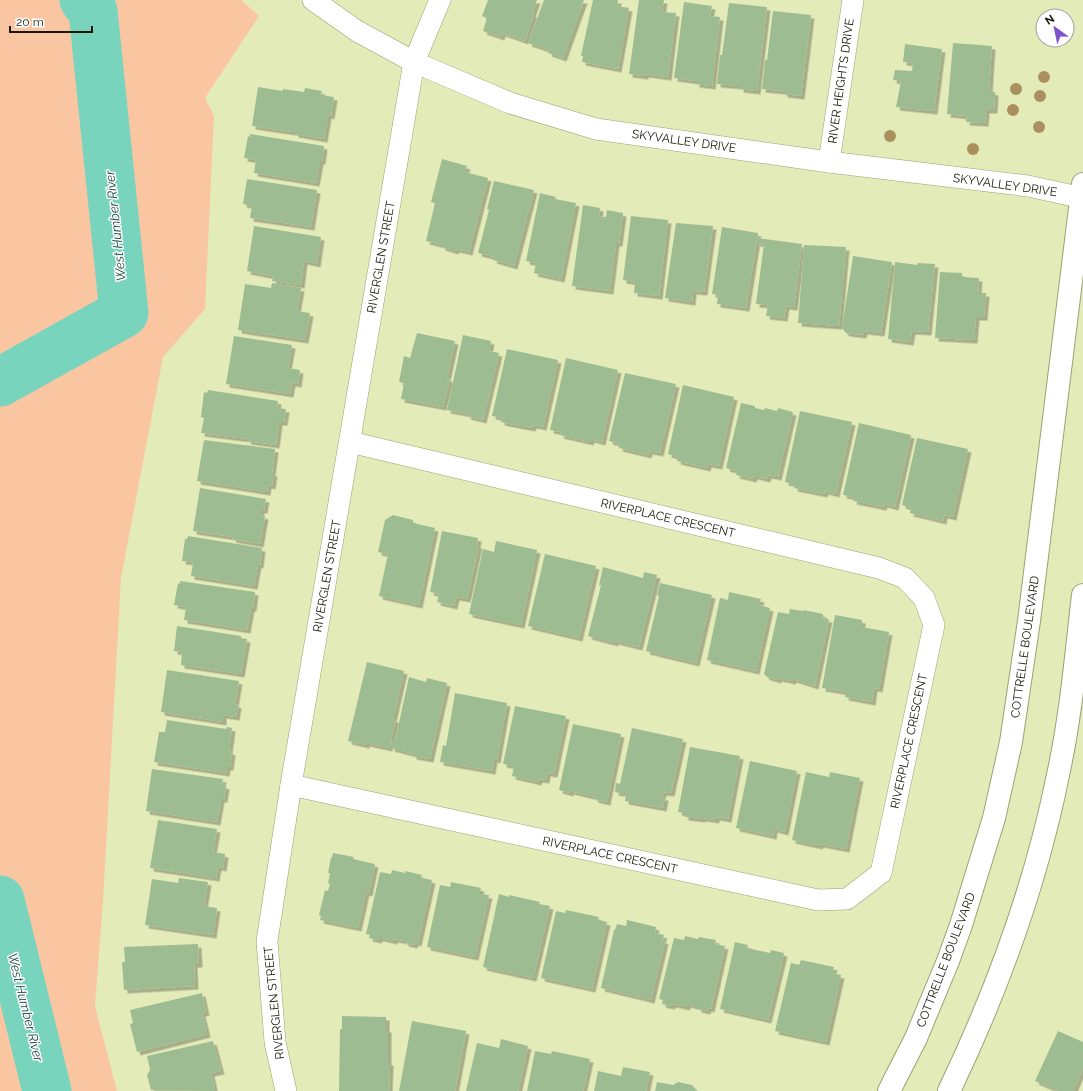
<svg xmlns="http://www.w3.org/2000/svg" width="1083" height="1091" viewBox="0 0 1083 1091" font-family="Raleway,sans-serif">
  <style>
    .green { fill: #fac6a2 }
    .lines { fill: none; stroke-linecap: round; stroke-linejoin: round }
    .river { stroke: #79d4be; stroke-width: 49 }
    .building { fill: #9ebc91; filter: url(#shadow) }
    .street-casing { stroke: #99a271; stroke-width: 22 }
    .secondary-casing { stroke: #99a271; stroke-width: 24 }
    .street { stroke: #fff; stroke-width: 21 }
    .secondary { stroke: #fff; stroke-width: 22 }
    .tree { fill: #ab905d }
    .labels { text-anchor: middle; stroke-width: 3; stroke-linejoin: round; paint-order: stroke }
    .street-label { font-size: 12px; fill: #151806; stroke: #fff }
    .water-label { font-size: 13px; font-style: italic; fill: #224b41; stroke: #fff }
  </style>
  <defs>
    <filter id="shadow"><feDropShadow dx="3.5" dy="3.5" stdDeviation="0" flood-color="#0004"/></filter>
  </defs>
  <rect width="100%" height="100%" fill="#e3ecb9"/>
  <!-- green -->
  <polygon class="green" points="0,0 241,0 259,16 205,98 214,116 205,309 163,357 121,578 103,901 95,1006 117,1091 0,1091"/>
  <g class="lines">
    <!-- river -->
    <g class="river">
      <polyline points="0,382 124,313 93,11 84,0"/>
      <polyline points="0,900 47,1091"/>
    </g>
  </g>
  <!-- building -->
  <g class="building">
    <polygon points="488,0 537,0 532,14 534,14 525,41 502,33 501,37 483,31 487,18 482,16"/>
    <polygon points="544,0 584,0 563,58 548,53 549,50 528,43"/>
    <polygon points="593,0 618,0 617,6 629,8 618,69 582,62 583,56 581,56"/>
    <polygon points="639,0 664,0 662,12 676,13 668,77 645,74 645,76 629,74"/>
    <polygon points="684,2 712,6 710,16 720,17 712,86 696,84 696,81 674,78"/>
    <polygon points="729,3 767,7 757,91 740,89 740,86 717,84 720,55 722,55"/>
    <polygon points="773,11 811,15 801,96 784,94 784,92 782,91 762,89 765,60 767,60"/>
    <polygon points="953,43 992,46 989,91 995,92 994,110 986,110 985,123 966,122 967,116 947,114"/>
    <polygon points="905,44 942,49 934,111 896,107 901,81 893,80 895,70 912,71 913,63 903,62"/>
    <polygon points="258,87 283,91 283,89 304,92 305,88 322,91 321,95 334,97 331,116 328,115 324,139 295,134 295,132 293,132 252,126"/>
    <polygon points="250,134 324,146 322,161 320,161 316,183 254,173 256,160 244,158 248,136 250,137"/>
    <polygon points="442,159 467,166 465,172 488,178 469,252 456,249 455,251 442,247 442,245 426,241 435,203 431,202"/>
    <polygon points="247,179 317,190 311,227 250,218 252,206 243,204"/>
    <polygon points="494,181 534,190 514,266 493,260 494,257 478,253 489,210 487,209"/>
    <polygon points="540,193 556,197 555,199 576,203 561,279 534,273 536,263 526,261"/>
    <polygon points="583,205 600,208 599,216 606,217 607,210 623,213 619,243 616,243 610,291 572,286"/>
    <polygon points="631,216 668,220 659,296 634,293 635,282 623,280"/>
    <polygon points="676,223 713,226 704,292 693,291 692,302 665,298"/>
    <polygon points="254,226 321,237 317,264 304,261 301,285 272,281 273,276 247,271"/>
    <polygon points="722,227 758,233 746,308 717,304 718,295 712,294"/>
    <polygon points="757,238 802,244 794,307 786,306 784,318 766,316 768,305 756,304 764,244 757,243"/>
    <polygon points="804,245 846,247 839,326 798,323"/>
    <polygon points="853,256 892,262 881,333 864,331 863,335 846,333 842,328"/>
    <polygon points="895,262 917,265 918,263 935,264 928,332 912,331 910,342 888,339"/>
    <polygon points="940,272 962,273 962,277 979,278 978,293 986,293 984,317 976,317 974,340 935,338"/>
    <polygon points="272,283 301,288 297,311 310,313 305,340 238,330 245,284 271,288"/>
    <polygon points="417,333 455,341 447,378 450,379 443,407 401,399 404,383 399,382 404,356 410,358"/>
    <polygon points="463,335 491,341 489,351 499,353 483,420 467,416 468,414 447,410"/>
    <polygon points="234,336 292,345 288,368 300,370 298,384 292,383 290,394 226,384"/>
    <polygon points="507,349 558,360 543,427 533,425 532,428 501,422 502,418 492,416"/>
    <polygon points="566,358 618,370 602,442 591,439 590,442 560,435 561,432 550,430"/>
    <polygon points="625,373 676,384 660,453 649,451 648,455 619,448 620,444 609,441"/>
    <polygon points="683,385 734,397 719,466 708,464 707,468 677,461 678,457 668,454"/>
    <polygon points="208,390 278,401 277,408 286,409 284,422 279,422 276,445 247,441 248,439 201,433 204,418 201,417 204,392 207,393"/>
    <polygon points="741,403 755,406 755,408 764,410 765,408 777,411 778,408 793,412 778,477 768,475 767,479 754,476 753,479 736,475 737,471 726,468"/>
    <polygon points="800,411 852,422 836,494 825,491 824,494 794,488 795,484 785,482"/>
    <polygon points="859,423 911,435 895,507 884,504 883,507 853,501 854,497 843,495"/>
    <polygon points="917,438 968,449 953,517 944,515 943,521 910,513 911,508 902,505"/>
    <polygon points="204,440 275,449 272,473 274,473 272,486 268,485 267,492 197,481"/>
    <polygon points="200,488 266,499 264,510 261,510 260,515 265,516 260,544 232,539 233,537 193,531"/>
    <polygon points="393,515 413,520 413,523 435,528 419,605 379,596 388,554 378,552 385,520"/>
    <polygon points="442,531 478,538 477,545 479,545 467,599 456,597 454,606 437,602 439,594 430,592"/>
    <polygon points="188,536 262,548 260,565 258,564 254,586 191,576 193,562 182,561 185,539 187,539"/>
    <polygon points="496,541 537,550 521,625 469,614 483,549 494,552"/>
    <polygon points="545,554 596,566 579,638 528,626"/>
    <polygon points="603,567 643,578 644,572 657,575 639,647 615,641 615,643 588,636 601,585 599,585"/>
    <polygon points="180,581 255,592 253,608 251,608 247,630 184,620 186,607 174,605 178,583 180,584"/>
    <polygon points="660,583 712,595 696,663 646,651 659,596 657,595"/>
    <polygon points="729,592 761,599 759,605 770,608 756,671 707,660 720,598 728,600"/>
    <polygon points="790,609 803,611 804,610 823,614 823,618 829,619 815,686 793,679 792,681 778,678 778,680 767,677 764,674 778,612 789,614"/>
    <polygon points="835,615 862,620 862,627 889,632 879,689 874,688 872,702 845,697 846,692 822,688"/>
    <polygon points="177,626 241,636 241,638 247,639 241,674 181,665 182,652 174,651"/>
    <polygon points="367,662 404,671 393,719 396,719 389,748 366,743 366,745 348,741"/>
    <polygon points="167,670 239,681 235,704 238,705 236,717 223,715 223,722 161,712"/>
    <polygon points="409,677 426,682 427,678 447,683 430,759 413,756 413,754 391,748 392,741 395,741"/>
    <polygon points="455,693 507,703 497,760 494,759 492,771 440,762 443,745 446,746"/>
    <polygon points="515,706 566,716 554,774 547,773 546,780 539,779 538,782 512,776 514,766 503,764"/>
    <polygon points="167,720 226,729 227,727 232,728 229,751 232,752 230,767 227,767 226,773 154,762 159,732 165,732"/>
    <polygon points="573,724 621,734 607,802 594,799 595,797 570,791 570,793 559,790"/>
    <polygon points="632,728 683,739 671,793 663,792 662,797 665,797 663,808 625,801 626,794 615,792 616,783 620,784"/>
    <polygon points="690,747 740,756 728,819 716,817 716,820 702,818 702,819 685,817 685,813 678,812"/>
    <polygon points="750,761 797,771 785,832 774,829 773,836 736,828"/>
    <polygon points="152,769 223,779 222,785 226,786 224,799 221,799 217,822 146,811"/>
    <polygon points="806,772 829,777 830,772 860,778 846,849 820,844 819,846 792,840"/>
    <polygon points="158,820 217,829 213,852 225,854 223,868 218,867 216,878 150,868"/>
    <polygon points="333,853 354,857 353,859 375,864 369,893 366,892 358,928 320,920 321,916 319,915 325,890 328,891 330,884 328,883 330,873 328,873 331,857 332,858"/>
    <polygon points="392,870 405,873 405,871 422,875 421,878 432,880 418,943 415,942 414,945 405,943 405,941 394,939 394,941 381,938 379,938 378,940 369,938 370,935 366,934 380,872 391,874"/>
    <polygon points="179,878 208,882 204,906 217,908 213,935 145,925 152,879 178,883"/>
    <polygon points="451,882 481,888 479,894 489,895 475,957 427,947 440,885 450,887"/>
    <polygon points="499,894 509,897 509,895 540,902 539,904 550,906 533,978 483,967"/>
    <polygon points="566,910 599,917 598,920 607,922 592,989 541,978 556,911 565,913"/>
    <polygon points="627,920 656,927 655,933 664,935 662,940 665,941 651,1000 601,988 614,930 615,930 617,924 626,926"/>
    <polygon points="685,936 698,939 699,937 716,940 715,944 725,946 711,1009 708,1008 707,1011 698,1009 698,1007 687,1004 687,1007 673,1004 671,1006 662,1004 663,1000 659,999 674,938 684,940"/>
    <polygon points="735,942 748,945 747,948 770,953 771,950 784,953 768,1020 720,1009"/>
    <polygon points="198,944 199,964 194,964 195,986 124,990 122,962 125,962 124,947"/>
    <polygon points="801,960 834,967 832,973 841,975 826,1042 775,1031 791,963 799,965"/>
    <polygon points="202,993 206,1012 202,1013 207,1034 137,1052 130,1024 133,1023 130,1010"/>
    <polygon points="342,1016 386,1017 386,1029 388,1029 388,1062 390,1062 389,1091 339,1091 340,1029 342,1029"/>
    <polygon points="412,1021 466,1031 455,1091 399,1091"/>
    <polygon points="1058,1031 1083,1042 1083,1068 1073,1091 1058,1091 1035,1081"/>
    <polygon points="501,1039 528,1046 518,1091 466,1091 477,1043 499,1048"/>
    <polygon points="213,1041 221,1071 211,1073 215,1091 151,1090 147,1075 150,1070 147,1056"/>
    <polygon points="535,1051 551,1054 552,1051 590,1059 583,1091 527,1091"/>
    <polygon points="623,1067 650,1072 646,1091 594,1091 598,1071 621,1076"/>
    <polygon points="657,1082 673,1085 678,1082 692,1085 697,1091 655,1091"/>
  </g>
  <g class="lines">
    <defs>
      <g id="street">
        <polyline points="313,0 357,31 414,62 510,103 596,129 829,162 1028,186 1083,198"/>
        <polyline points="829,162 853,0"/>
        <polyline points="291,785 818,900 847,899 881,873 934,625 924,598 905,578 879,568 350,442"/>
        <polyline points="286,1091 275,1042 267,941 291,785 414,62 440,0"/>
      </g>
      <g id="secondary">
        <polyline points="889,1091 916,1038 948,961 961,925 994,818 1011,742 1029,621 1083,184"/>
        <path d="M949,1091C997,991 1036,884 1058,775C1071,716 1076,655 1083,595"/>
      </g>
    </defs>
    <!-- street casing -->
    <use href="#street" class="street-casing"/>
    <!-- secondary casing -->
    <use href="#secondary" class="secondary-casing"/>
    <!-- street -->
    <use href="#street" class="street"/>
    <!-- secondary -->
    <use href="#secondary" class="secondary"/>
  </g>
  <!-- trees -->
  <g class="tree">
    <circle cx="1044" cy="77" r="6"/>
    <circle cx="1016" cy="89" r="6"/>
    <circle cx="1040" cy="96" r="6"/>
    <circle cx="1013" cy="110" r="6"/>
    <circle cx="1039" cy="127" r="6"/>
    <circle cx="890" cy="136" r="6"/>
    <circle cx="973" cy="149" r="6"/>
  </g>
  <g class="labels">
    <!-- street labels -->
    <g class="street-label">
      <text transform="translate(841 81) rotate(-82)" y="4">RIVER HEIGHTS DRIVE</text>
      <text transform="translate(684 141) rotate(8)" y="4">SKYVALLEY DRIVE</text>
      <text transform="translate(1005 185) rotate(8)" y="4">SKYVALLEY DRIVE</text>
      <text transform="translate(381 257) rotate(-80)" y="4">RIVERGLEN STREET</text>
      <text transform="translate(668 518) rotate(13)" y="4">RIVERPLACE CRESCENT</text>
      <text transform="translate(327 576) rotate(-80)" y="4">RIVERGLEN STREET</text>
      <text transform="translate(1025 647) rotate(-82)" y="4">COTTRELLE BOULEVARD</text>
      <text transform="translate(909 741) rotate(-78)" y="4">RIVERPLACE CRESCENT</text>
      <text transform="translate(610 855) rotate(12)" y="4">RIVERPLACE CRESCENT</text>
      <text transform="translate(946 960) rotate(-69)" y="4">COTTRELLE BOULEVARD</text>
      <text transform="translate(274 1003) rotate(-96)" y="4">RIVERGLEN STREET</text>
    </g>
    <!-- water labels -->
    <g class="water-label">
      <text transform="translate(115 226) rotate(-96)" y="5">West Humber River</text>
      <text transform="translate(26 1007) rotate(76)" y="5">West Humber River</text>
    </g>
  </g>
  <!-- north arrow -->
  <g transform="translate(1055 28) rotate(327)"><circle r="19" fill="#ffffff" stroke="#a1a39b"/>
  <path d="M0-3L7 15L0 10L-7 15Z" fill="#7f54ce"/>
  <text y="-6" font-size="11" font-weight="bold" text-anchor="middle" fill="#151806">N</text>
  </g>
  <!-- scale -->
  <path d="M10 26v6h82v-6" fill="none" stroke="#151806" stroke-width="2"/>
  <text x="16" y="26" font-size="12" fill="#151806" stroke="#ffffff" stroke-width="3" paint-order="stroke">20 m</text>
</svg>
